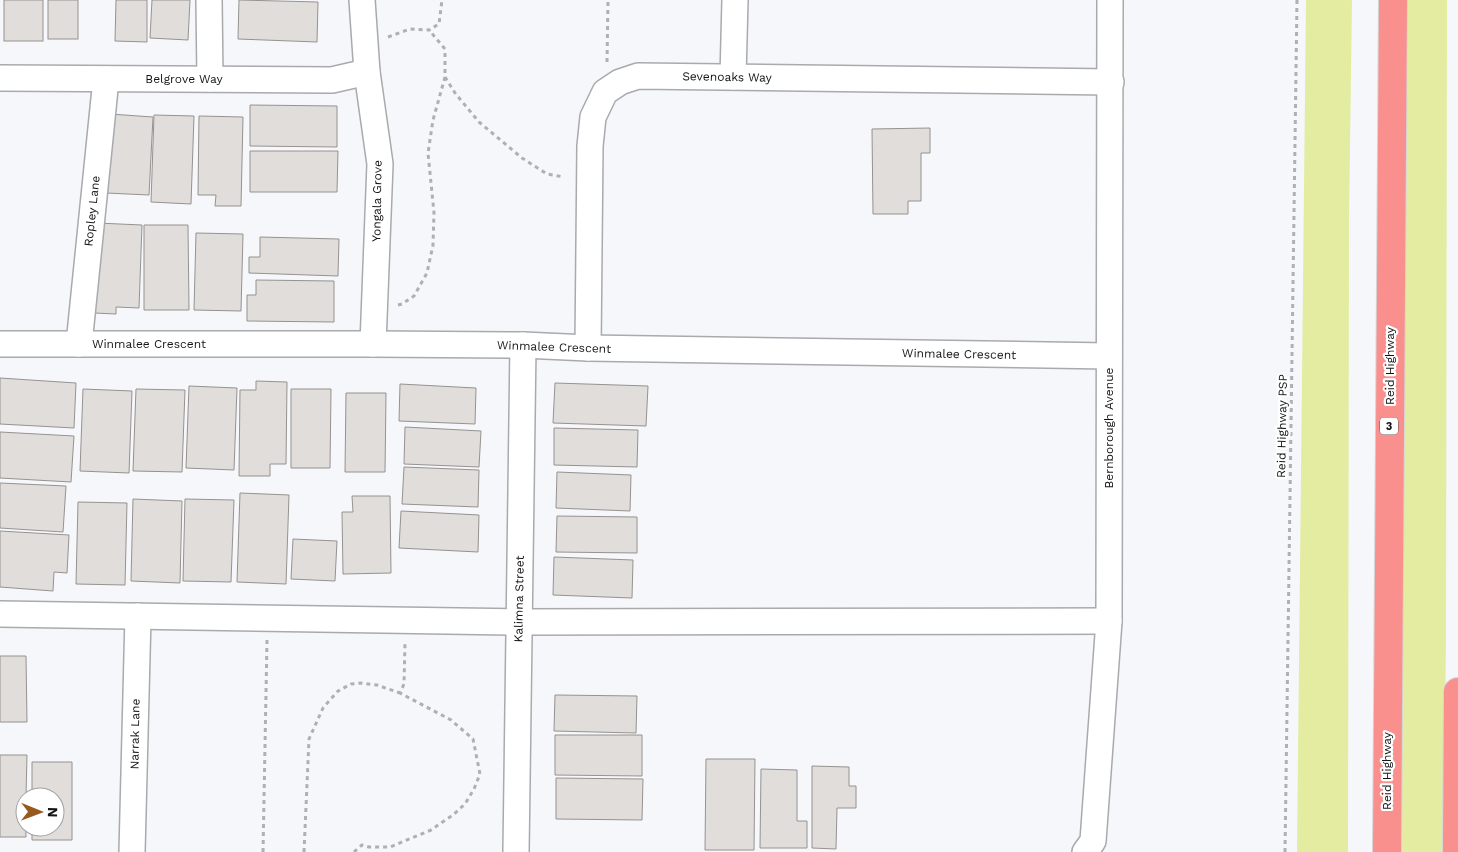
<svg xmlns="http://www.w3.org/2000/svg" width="1458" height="852" viewBox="0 0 1458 852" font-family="'Work Sans',sans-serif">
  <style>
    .green { fill: #e3eca1 }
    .building { fill: #e1dddb; stroke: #969290 }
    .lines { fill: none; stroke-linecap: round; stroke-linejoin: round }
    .minor-casing { stroke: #a9aaae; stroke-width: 28 }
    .highway-casing { stroke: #d5d5d5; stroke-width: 30 }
    .path { stroke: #aeb0b3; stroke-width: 3; stroke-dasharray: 4 4; stroke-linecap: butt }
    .minor { stroke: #fff; stroke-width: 25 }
    .highway { stroke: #f9908d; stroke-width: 28 }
    .labels { text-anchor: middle; stroke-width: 4.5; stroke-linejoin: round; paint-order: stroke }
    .shield { fill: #fff; stroke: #5a5b5c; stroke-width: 1 }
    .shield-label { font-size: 11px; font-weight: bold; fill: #141516 }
    .street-label { font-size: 12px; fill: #141516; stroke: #fff }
  </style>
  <rect width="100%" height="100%" fill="#f5f7fb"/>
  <!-- green -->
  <g class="green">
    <polygon points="1306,0 1352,0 1349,218 1348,852 1297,852"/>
    <polygon points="1408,0 1447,0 1446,630 1444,852 1400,852"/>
  </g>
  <!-- building -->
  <g class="building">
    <rect x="4" y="0" width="39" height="41"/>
    <rect x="48" y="0" width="30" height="39"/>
    <polygon points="116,0 147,0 147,42 115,41"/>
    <polygon points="152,0 190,0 188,40 150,38"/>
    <polygon points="239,0 318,2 317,42 238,39"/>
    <polygon points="250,105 337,106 337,147 250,146"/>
    <polygon points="110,114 153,117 149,195 106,193"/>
    <polygon points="154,115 194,116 191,204 151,202"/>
    <polygon points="199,116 243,117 241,206 215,206 216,195 198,195"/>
    <polygon points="930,128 930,153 921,153 921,201 908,201 908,214 873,214 872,129"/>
    <polygon points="250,151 338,151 337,192 250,192"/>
    <polygon points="97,223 142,225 139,308 116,307 116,314 94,313"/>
    <polygon points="144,225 188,225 189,310 144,310"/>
    <polygon points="196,233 243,234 241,311 194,310"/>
    <polygon points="260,237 339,239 338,276 249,273 249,257 260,257"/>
    <polygon points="256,280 334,281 334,322 247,321 247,295 256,295"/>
    <polygon points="0,378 76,383 74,428 0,424"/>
    <polygon points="256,381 287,382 286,464 270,464 270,476 239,476 240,390 256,390"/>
    <polygon points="555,383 648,386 646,426 553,423"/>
    <polygon points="400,384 476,388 475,424 399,421"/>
    <polygon points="189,386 237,388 234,470 186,468"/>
    <polygon points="83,389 132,391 129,473 80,471"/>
    <polygon points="136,389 185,390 182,472 133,471"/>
    <polygon points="291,389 331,389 330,468 291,468"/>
    <polygon points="346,393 386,393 385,472 345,472"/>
    <polygon points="405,427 481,431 479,467 404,464"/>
    <polygon points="554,428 638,430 637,467 554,465"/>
    <polygon points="0,432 74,436 71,482 0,478"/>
    <polygon points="404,467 479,470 478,507 402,504"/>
    <polygon points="557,472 631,475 630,511 556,508"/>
    <polygon points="0,483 66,486 63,532 0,528"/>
    <polygon points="240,493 289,495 286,584 237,582"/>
    <polygon points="352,496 390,496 391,573 343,574 342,512 353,512"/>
    <polygon points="133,499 182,501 180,583 131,581"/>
    <polygon points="185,499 234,500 231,582 183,581"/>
    <polygon points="78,502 127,503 125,585 76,584"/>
    <polygon points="401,511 479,515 478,552 399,548"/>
    <polygon points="557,516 637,517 637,553 556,552"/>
    <polygon points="0,531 69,535 67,573 54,572 53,591 0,587"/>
    <polygon points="293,539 337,541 335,581 291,579"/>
    <polygon points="554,557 633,560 632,598 553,595"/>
    <polygon points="0,656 26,656 27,722 0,722"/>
    <polygon points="555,695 637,696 636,733 554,731"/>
    <polygon points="555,735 642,735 642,776 555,775"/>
    <polygon points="0,755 27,755 26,797 25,797 26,837 0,837"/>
    <polygon points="706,759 755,759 754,850 705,850"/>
    <polygon points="32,762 72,762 72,840 32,840 32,827 55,827 55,797 32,797"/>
    <polygon points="812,766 849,767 849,786 856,786 856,808 837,808 836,849 812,848"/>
    <polygon points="761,769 797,770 797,821 807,821 807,848 760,848"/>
    <polygon points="556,778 643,779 642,820 556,819"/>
  </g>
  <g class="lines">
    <defs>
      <g id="minor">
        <polyline points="209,0 210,79"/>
        <polyline points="362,0 367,72 380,164 373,344"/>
        <polyline points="733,77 735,0"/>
        <polyline points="0,78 332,80 367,72"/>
        <polyline points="0,344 373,344 523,345 588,348 1109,356"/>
        <polyline points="79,344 106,79"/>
        <polyline points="588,348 590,146 593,117 605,92 620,82 638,76 1111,82"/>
        <polyline points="0,614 518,622 1109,621"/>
        <polyline points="132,852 138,616"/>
        <polyline points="516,852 523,345"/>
        <polyline points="1085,852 1093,841 1109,621 1110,0"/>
      </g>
      <g id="highway">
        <polyline points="1387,852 1393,0"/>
        <polyline points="1457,852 1458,692"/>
      </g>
    </defs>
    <!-- minor casing -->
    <use href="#minor" class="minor-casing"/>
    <!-- highway casing -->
    <use href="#highway" class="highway-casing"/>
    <!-- path -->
    <g class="path">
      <polyline points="388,37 410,29 429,30 439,24 442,0"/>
      <polyline points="607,62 608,0"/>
      <polyline points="445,77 455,93 479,122 522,158 547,174 564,177"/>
      <polyline points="398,305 402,304 414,296 427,273 433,245 434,213 428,153 433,120 445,77 445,49 429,30"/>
      <polyline points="263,852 267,640"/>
      <polyline points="304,852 309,739 323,708 338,691 351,684 361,683 377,685 400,693"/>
      <polyline points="354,852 362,845 369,847 390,847 431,830 453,815 465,804 474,789 480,774 473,739 451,720 400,693 404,684 405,643"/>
      <polyline points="1285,852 1297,0"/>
    </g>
    <!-- minor -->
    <use href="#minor" class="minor"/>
    <!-- highway -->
    <use href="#highway" class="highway"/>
  </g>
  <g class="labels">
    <!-- shield labels -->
    <rect class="shield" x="1380" y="417.5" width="18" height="17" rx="4"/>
    <g class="shield-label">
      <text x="1389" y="430">3</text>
    </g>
    <!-- street labels -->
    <g class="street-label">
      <text transform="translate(727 77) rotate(1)" y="4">Sevenoaks Way</text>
      <text x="184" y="83">Belgrove Way</text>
      <text transform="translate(377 201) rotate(-89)" y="4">Yongala Grove</text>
      <text transform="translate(92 211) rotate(-84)" y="4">Ropley Lane</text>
      <text x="149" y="348">Winmalee Crescent</text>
      <text transform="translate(554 347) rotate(2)" y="4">Winmalee Crescent</text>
      <text transform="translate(959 354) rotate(1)" y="4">Winmalee Crescent</text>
      <text transform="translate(1390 366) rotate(-90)" y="4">Reid Highway</text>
      <text transform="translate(1282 426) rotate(-89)" y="4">Reid Highway PSP</text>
      <text transform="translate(1109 428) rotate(-90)" y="4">Bernborough Avenue</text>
      <text transform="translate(519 599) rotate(-89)" y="4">Kalimna Street</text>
      <text transform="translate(135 734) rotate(-89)" y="4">Narrak Lane</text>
      <text transform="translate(1387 771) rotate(-90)" y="4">Reid Highway</text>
    </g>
  </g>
  <!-- north arrow -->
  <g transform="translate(40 812) rotate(91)"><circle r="24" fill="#ffffff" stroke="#a1a1a2"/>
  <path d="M0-4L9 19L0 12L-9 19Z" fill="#97591e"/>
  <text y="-8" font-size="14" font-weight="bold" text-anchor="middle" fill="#141516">N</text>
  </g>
</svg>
